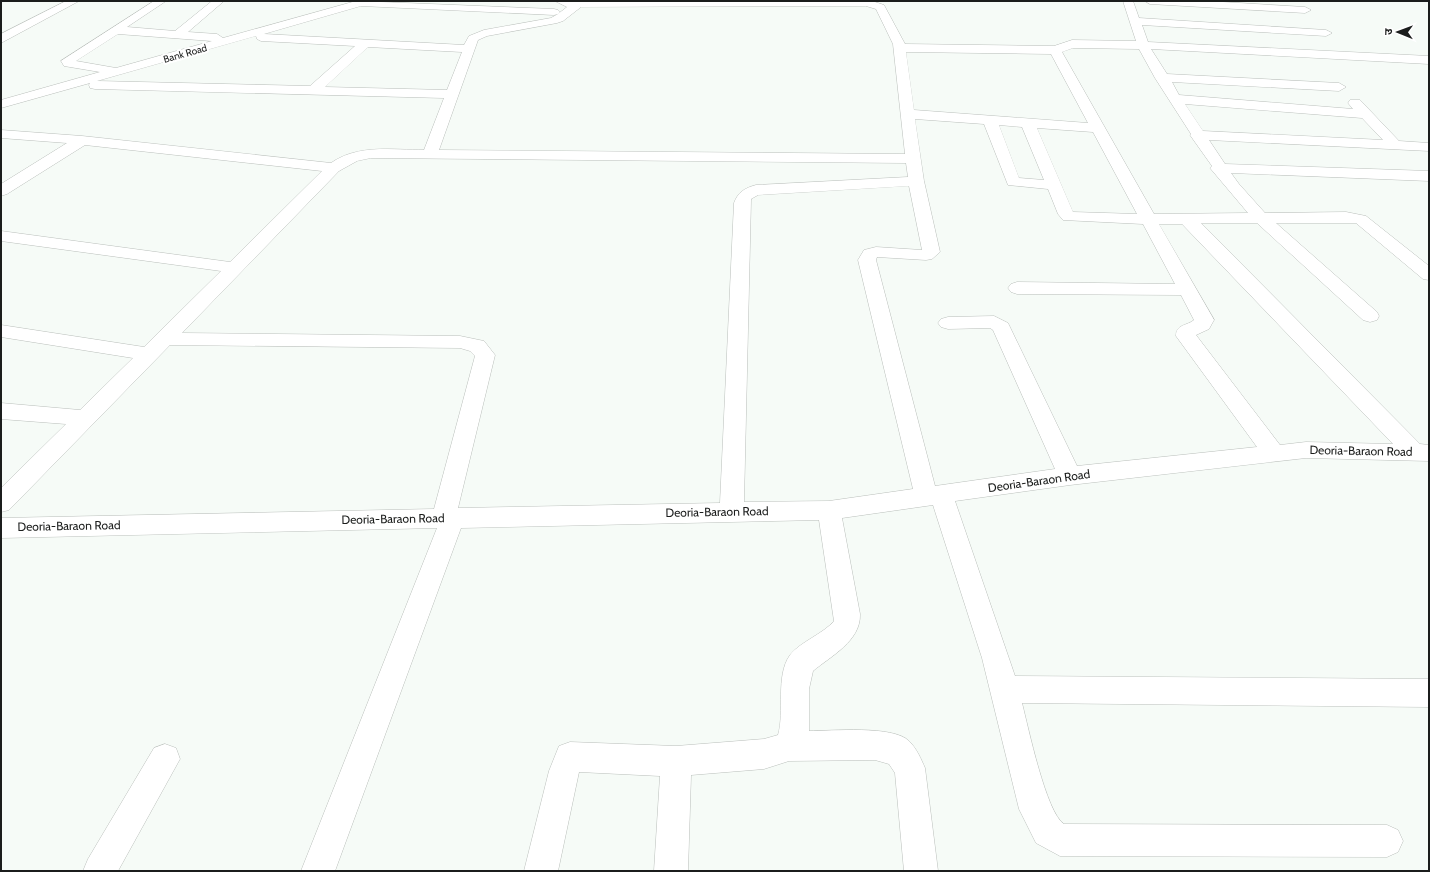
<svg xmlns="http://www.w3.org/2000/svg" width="1430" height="872" viewBox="0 0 1430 872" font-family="Cabin,'Noto Sans Devanagari',sans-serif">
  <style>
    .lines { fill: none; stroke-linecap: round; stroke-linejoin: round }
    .minor-casing { stroke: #babfbb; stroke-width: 1 }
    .minor { fill: #fff; fill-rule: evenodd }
    .labels { text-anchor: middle; stroke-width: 4; stroke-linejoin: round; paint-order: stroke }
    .far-street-label { font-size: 10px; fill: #1b1d1c; stroke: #fff }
    .street-label { font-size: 12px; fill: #1b1d1c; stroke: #fff }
  </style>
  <rect width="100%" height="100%" fill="#f6fbf7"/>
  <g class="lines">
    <defs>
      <g id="minor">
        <polygon points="66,1 79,1 1,43 1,34"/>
        <path d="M154,1H166L127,27L175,31L212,1H224L188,32L217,34L223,38L356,1L554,9L558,10L560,12L558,14L567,7L555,1H872L884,5L905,44L1054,46L1072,40L1136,41L1123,1H1133L1139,18L1326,30L1332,33L1326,36L1142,25L1148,42L1429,56V64L1151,49L1167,74L1339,83L1346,87L1339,91L1172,82L1179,95L1353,109L1348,103L1350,100H1360L1399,141L1429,143V151L1209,140L1225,164L1429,171V181L1231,173L1239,184L1265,213L1346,212L1366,216L1429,266V280L1423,279L1356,223H1276L1377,312L1379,316L1377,320L1370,322L1363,320L1257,223H1201L1420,444L1429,445V461L1306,458L1070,485L955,501L1015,676L1429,679V707L1022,703C1028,726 1046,813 1064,824L1387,825L1398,830L1403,841L1398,852L1387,857L1060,856L1036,843L1019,809L982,658L933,505L842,518L860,614C861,641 831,656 813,671L809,689V731C831,731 893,725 909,741C917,749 921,759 925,768L938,871H904L895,773L889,764L875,760L789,761L764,769L691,775L688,871H654L660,776L579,772L558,871H524L549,771L559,746L570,742L676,746L764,739L778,735C785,712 775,676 790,655C800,642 823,634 834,621L819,520L461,528L335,871H301L437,528L1,538V518L434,509L475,356L470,351L460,348L170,345L9,510L1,512V488L66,424L1,419V403L80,410L133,358L1,337V325L144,347L221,271L1,241V231L230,262L322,171L85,145L7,194L1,196V184L67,143L1,138V130L82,136L331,163C358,144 393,150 424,150L444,98L95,89L90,88L89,85L90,83L1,108V100L100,72L64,66L61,61ZM361,6L554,15L558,14L551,18L484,30L469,36L464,45L264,34ZM866,6L876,9L893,44L905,154L439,150L478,40L487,36L557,23L563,21L581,7ZM118,34L212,41L116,68L76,61ZM256,36L257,39L261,41L355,46L310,86L97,81ZM368,47L462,52L447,90L325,87ZM1073,48L1139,49L1155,78L1191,134L1190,135L1212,166L1210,168L1248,213L1154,214L1062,52ZM906,52L1051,54L1088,123L914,110ZM1185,104L1362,118L1383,140L1203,131ZM915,119L984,124L1008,185L1048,189L1058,214L1063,220L1143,224L1175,284L1017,282L1011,284L1008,288L1011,292L1017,294L1181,295L1194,320C1187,326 1176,324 1176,336L1257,447L1077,466L1008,323L994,316L948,317L941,319L938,323L941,327L948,329L990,328L993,330L1055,469L935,486L876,260L877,257L926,260L932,259L940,252L924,181ZM999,125L1022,127L1044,180L1019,178ZM1037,128L1093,132L1137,214L1073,212ZM371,158L906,163L908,177L756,185C745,188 738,192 734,203L720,503L458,508L495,355L484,341L460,336L182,333L339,171L357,161ZM909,186L922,250L876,247L864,250L858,260L913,489L829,501L744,502L751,199L758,195ZM1159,224H1182L1393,444L1306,442L1280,445L1196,335L1209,329L1214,320Z"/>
        <polygon points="1145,1 1206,1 1305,7 1311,10 1305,13 1150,4"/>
        <polygon points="165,744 176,748 180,759 118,871 83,871 88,859 154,748"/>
      </g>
    </defs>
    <!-- minor casing -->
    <use href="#minor" class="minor-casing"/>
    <!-- minor -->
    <use href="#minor" class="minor"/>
  </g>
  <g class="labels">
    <!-- far-street labels -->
    <g class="far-street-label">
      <text transform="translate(185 53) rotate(-16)" y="4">Bank Road</text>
    </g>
    <!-- street labels -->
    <g class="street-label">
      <text transform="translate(1361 451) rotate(1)" y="4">Deoria-Baraon Road</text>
      <text transform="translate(1039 481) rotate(-8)" y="4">Deoria-Baraon Road</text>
      <text transform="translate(717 512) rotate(-1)" y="4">Deoria-Baraon Road</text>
      <text transform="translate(393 519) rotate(-1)" y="4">Deoria-Baraon Road</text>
      <text transform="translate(69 526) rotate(-1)" y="4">Deoria-Baraon Road</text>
    </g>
  </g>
  <!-- border -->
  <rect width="1430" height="872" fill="none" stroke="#1b1d1c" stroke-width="4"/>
  <!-- north arrow -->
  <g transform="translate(1398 32) rotate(271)" stroke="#ffffff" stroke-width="3" paint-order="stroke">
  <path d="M0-3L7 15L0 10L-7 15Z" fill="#1b1d1c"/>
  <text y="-6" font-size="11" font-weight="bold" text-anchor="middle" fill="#1b1d1c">उ</text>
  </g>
</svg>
